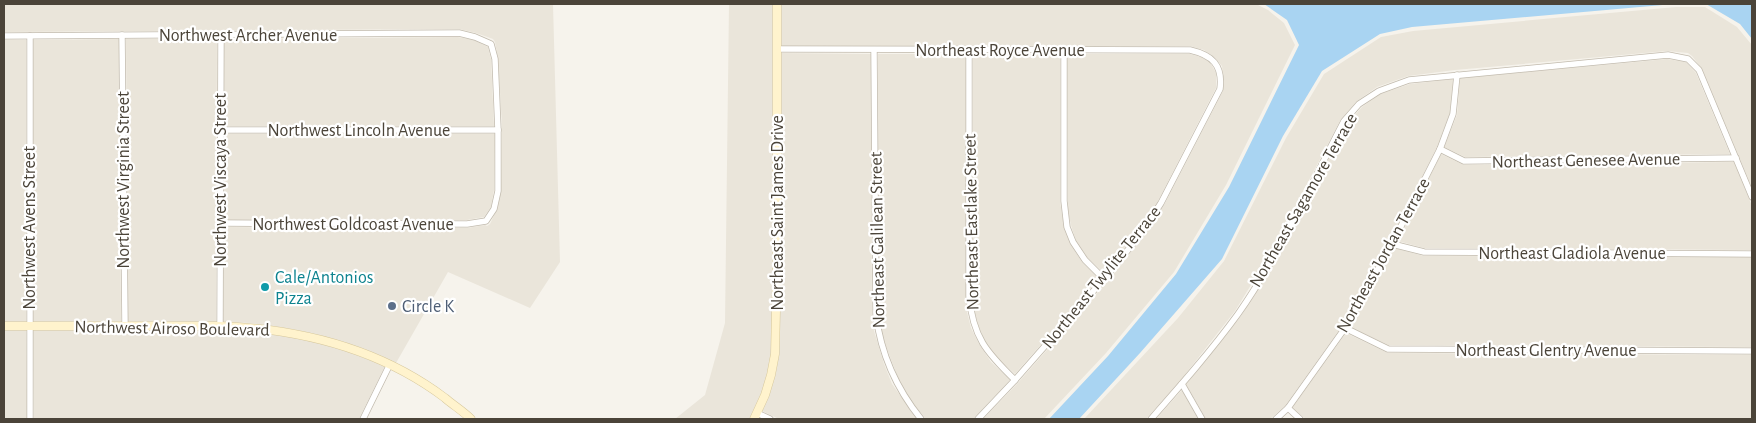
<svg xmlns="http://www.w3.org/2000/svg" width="1756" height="423" viewBox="0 0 1756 423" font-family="'Alegreya Sans',sans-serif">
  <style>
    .residential { fill: #eae5da }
    .water { fill: #a9d4f2 }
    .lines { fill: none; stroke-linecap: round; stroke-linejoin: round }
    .minor-casing { stroke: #c2bbae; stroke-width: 7 }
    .secondary-casing { stroke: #d6c79b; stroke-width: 9 }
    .minor { stroke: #fff; stroke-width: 5.5 }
    .secondary { stroke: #fff3cd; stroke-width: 8 }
    .culture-dot { fill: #0f9aa8; stroke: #fff; stroke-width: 2 }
    .service-dot { fill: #5c6f8a; stroke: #fff; stroke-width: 2 }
    .labels { text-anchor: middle; stroke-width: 4.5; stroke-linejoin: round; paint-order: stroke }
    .street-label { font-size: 18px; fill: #4b4439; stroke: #fff }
    .culture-label { font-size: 18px; fill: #0d838f; stroke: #fff; text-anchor: start }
    .service-label { font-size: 18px; fill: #4e5e75; stroke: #fff; text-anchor: start }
  </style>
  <rect width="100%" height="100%" fill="#f6f3ec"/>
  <!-- residential -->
  <g class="residential">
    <polygon points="4,4 553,4 560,262 530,308 448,272 396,363 346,343 298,330 251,323 223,322 224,227 467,228 485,225 487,226 490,224 497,209 501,191 502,126 498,59 495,42 493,39 476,33 459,29 4,32"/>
    <polygon points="729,4 773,4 774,266 772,353 768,374 762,394 750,419 675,419 705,395 725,323"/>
    <polygon points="780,4 1256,4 1268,10 1284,23 1295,45 1226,185 1174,272 1106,353 1044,419 983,419 1016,385 1105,284 1144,236 1164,205 1223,91 1224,81 1222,66 1213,56 1204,50 1190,46 780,46"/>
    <polygon points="1676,7 1705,7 1737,27 1752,45 1752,188 1702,69 1692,56 1688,53 1667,51 1455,70 1408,76 1377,87 1357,101 1341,119 1273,249 1235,311 1180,381 1146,419 1084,419 1178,318 1224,261 1286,138 1324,74 1381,37 1413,31"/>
    <polygon points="458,37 474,40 488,47 491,59 494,126 224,126 224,39"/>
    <polygon points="119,39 121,321 33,322 33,40"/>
    <polygon points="126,39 217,39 216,322 128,321"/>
    <rect x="4" y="40" width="22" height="282"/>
    <polygon points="780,53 871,54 872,315 874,331 884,364 892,384 917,419 779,419 762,411 775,376 779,354 780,332"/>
    <polygon points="878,54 966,54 966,296 967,312 971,328 979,344 991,362 1010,380 973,419 926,419 911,401 899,380 885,344 881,330 878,293"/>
    <polygon points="973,54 1060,54 1060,201 1064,227 1071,245 1082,262 1099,279 1015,374 996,357 984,340 978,325 974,310 973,296"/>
    <polygon points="1067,54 1190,54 1201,57 1210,62 1216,73 1216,88 1158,201 1138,231 1104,273 1087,257 1076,241 1071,225 1068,212"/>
    <polygon points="1667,59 1686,62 1696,73 1730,154 1465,157 1444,147 1457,115 1460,78"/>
    <polygon points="1453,79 1450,113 1437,147 1389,243 1342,326 1285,406 1270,419 1206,419 1186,384 1241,316 1279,253 1347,124 1362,107 1380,94 1410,84"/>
    <polygon points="224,134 495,134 494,190 491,207 484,217 467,220 224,220"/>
    <polygon points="1441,154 1464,165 1734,162 1752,206 1752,250 1424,248 1398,241"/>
    <polygon points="1394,248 1424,256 1752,257 1752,347 1388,345 1350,327"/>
    <polygon points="125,329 250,331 297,337 344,350 385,366 359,419 34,419 33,330"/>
    <polygon points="4,330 26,330 27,419 4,419"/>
    <polygon points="1346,333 1388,353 1752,355 1752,419 1306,419 1292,408"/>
    <polygon points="1182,390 1198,419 1156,419"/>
  </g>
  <!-- water -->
  <g class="water">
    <polygon points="1264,4 1674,4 1412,27 1380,34 1322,71 1283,136 1222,259 1140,353 1079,419 1049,419 1108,356 1176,274 1229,187 1299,45 1287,20"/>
    <polygon points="1706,4 1750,4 1752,6 1752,39 1740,24"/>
  </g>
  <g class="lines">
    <defs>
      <g id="minor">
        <polyline points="122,35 125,325"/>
        <polyline points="4,36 459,33 475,37 491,44 495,59 498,130 498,191 494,209 486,221 467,224 220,223"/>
        <polyline points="30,36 30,419"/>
        <path d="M777,49L1190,50C1212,55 1223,65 1220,89L1161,203L1141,234L1104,279L1015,380L978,419"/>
        <path d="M874,50L876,315C881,355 896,388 921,419"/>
        <path d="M969,50V296C973,337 986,352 1015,380"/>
        <polyline points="1064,50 1064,201 1067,227 1073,242 1085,260 1104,279"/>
        <polyline points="221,130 498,130"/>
        <polyline points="1440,149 1464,161 1736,158"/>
        <polyline points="1392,244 1424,252 1752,254"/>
        <polyline points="220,326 221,35"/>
        <polyline points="1345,328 1388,349 1752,351"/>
        <polyline points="1182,384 1202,419"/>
        <polyline points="1288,408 1300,419"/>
        <polyline points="757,413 770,419"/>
        <polyline points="363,419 390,364"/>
        <path d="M1151,419C1181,385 1211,351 1238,314C1279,256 1311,184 1344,121L1359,104L1379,91L1409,80L1668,55L1688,59L1699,70L1752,197"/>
        <polyline points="1276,419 1288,408 1345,328 1392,244 1440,149 1453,114 1457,75"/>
      </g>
      <g id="secondary">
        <path d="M4,326H220C300,329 380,349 445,398C453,405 463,411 471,419"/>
        <polyline points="754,419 765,395 771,375 775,354 777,266 777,4"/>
      </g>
    </defs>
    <!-- minor casing -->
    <use href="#minor" class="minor-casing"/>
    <!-- secondary casing -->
    <use href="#secondary" class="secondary-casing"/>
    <!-- minor -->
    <use href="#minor" class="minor"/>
    <!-- secondary -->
    <use href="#secondary" class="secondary"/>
  </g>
  <!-- markers -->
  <circle class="culture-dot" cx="265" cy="287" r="5"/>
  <circle class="service-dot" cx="392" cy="306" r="5"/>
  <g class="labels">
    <!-- street labels -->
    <g class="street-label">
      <text x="248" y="41">Northwest Archer Avenue</text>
      <text x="1000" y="56">Northeast Royce Avenue</text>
      <text x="359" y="136">Northwest Lincoln Avenue</text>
      <text transform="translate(1586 160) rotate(-1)" y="6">Northeast Genesee Avenue</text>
      <text transform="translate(123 180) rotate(-90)" y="6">Northwest Virginia Street</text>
      <text transform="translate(220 180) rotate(-90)" y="6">Northwest Viscaya Street</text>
      <text transform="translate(1303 200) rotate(-60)" y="6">Northeast Sagamore Terrace</text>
      <text transform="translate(777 213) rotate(-90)" y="6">Northeast Saint James Drive</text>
      <text transform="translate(971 222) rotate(-91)" y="6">Northeast Eastlake Street</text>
      <text x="353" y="230">Northwest Goldcoast Avenue</text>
      <text transform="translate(29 228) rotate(-90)" y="6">Northwest Avens Street</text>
      <text transform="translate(877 240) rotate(-91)" y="6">Northeast Galilean Street</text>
      <text x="1572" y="259">Northeast Gladiola Avenue</text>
      <text transform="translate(1383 255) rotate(-61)" y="6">Northeast Jordan Terrace</text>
      <text transform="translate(1101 277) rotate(-51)" y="6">Northeast Twylite Terrace</text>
      <text transform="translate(172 328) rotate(1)" y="6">Northwest Airoso Boulevard</text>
      <text x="1546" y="356">Northeast Glentry Avenue</text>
    </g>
    <!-- culture labels -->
    <g class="culture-label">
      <text x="275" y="283">Cale/Antonios<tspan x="275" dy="21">Pizza</tspan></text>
    </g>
    <!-- service labels -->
    <g class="service-label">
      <text x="402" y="312">Circle K</text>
    </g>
  </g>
  <!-- border -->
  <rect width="1756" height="423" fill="none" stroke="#4b4439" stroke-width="10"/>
</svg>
